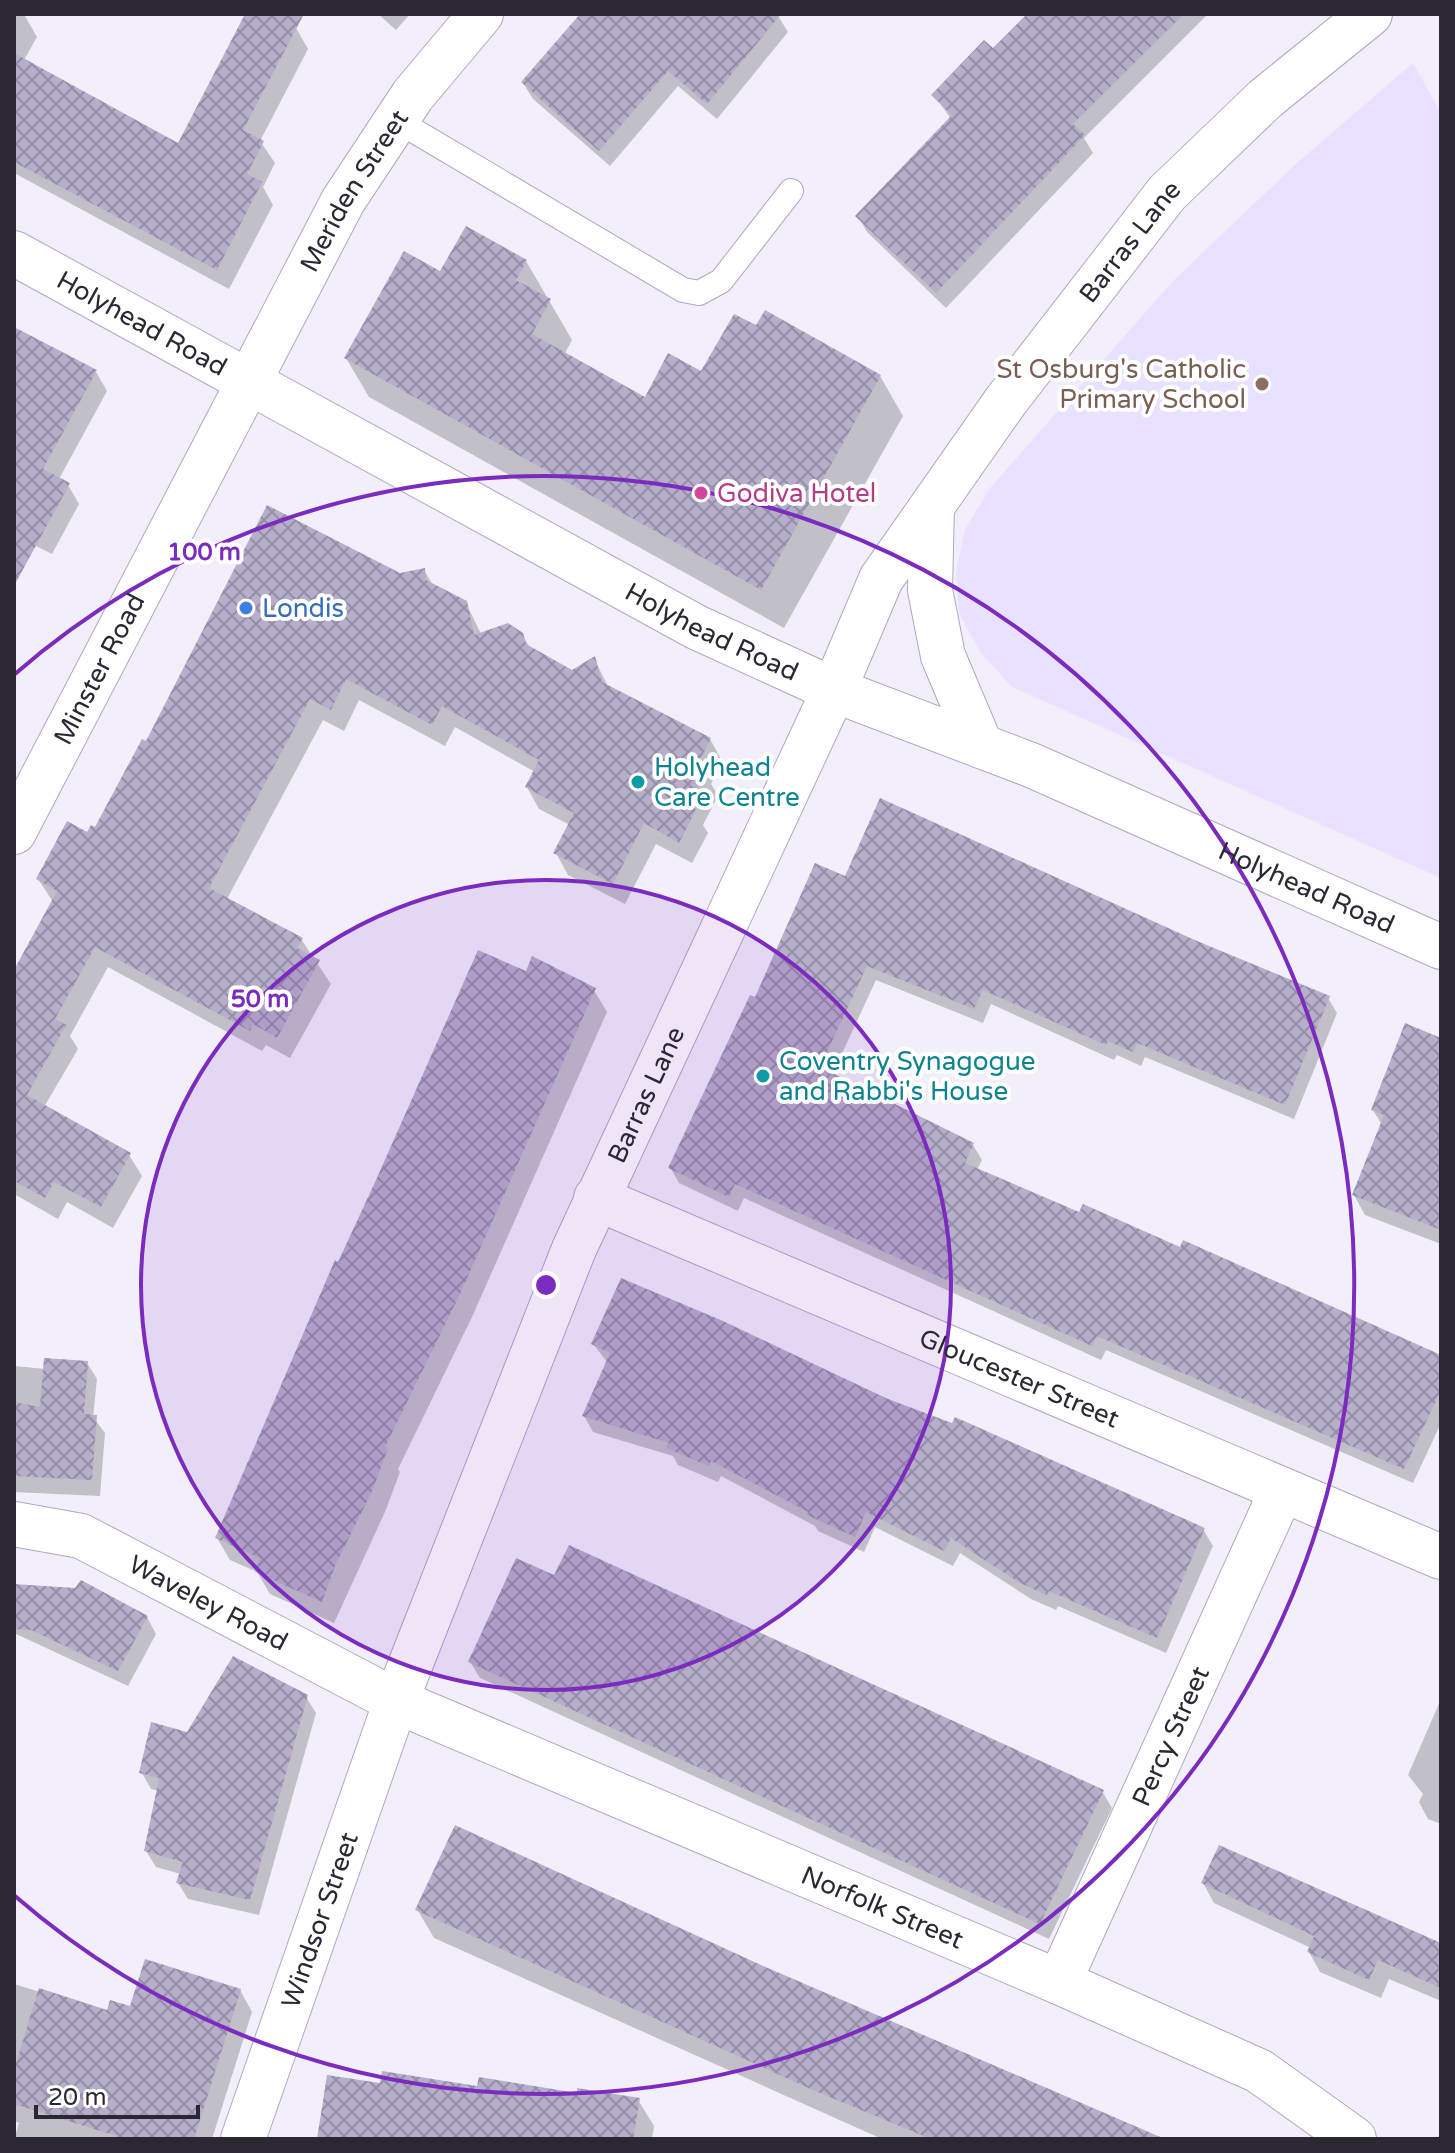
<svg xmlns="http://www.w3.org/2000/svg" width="1455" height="2153" viewBox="0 0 1455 2153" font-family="'Varela Round',sans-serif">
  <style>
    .built { fill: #e9e1ff }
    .shadow { fill: #0003 }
    .building { fill: url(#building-cross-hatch) }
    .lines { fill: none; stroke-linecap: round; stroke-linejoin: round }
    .service-casing { stroke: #b0a8c4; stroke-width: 26 }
    .minor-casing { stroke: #b0a8c4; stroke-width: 46 }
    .tertiary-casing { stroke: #b0a8c4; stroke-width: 46 }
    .trunk-casing { stroke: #b0a8c4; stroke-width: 46 }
    .service { stroke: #fff; stroke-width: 24 }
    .minor { stroke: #fff; stroke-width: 44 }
    .tertiary { stroke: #fff; stroke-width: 44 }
    .trunk { stroke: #fff; stroke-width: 44 }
    .ring { fill: none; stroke: #7b2cbf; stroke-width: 4 }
    .education-dot { fill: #8d6e63; stroke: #fff; stroke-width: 3 }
    .hotel-dot { fill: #d1479c; stroke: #fff; stroke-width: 3 }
    .shop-dot { fill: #3f7fe0; stroke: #fff; stroke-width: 3 }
    .culture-dot { fill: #0f9aa8; stroke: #fff; stroke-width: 3 }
    .labels { text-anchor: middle; stroke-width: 8; stroke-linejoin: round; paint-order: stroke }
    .street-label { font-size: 26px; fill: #2b2833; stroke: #fff }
    .education-label { font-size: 26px; fill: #785e54; stroke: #fff; text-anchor: end }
    .hotel-label { font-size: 26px; fill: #b23c85; stroke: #fff; text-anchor: start }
    .shop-label { font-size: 26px; fill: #366cbe; stroke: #fff; text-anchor: start }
    .culture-label { font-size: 26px; fill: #0d838f; stroke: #fff; text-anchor: start }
    .centre { fill: #7b2cbf; stroke: #fff; stroke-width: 4 }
    .ring-label { font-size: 24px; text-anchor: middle; font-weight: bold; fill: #7b2cbf; stroke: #fff; stroke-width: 8; stroke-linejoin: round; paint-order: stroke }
  </style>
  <defs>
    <pattern id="building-cross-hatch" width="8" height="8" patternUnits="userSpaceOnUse" patternTransform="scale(2)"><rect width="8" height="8" fill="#b7aecb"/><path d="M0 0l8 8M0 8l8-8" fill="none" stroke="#958ea5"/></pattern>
  </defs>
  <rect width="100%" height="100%" fill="#f2effb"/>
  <!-- built -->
  <polygon class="built" points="1413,63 1441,113 1441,878 1012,687 981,653 959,614 956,571 965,530 990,488 1174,280 1298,162"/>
  <!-- shadow -->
  <g class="shadow">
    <polygon points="14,14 25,16 37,37 24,60 179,146 247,14 270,14 296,28 308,49 260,141 275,163 263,187 273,205 229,289 14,173"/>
    <polygon points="378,14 410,14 396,30"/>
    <polygon points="589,14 777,14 788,32 717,119 678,86 610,166 533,99 523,83"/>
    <polygon points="1030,14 1208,14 1084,138 1093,153 946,308 867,232 858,216 951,119 934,95 993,51"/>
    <polygon points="526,261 572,340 564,355 645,399 702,374 880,376 903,416 784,628 369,397 346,358 441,274"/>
    <polygon points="14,329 96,372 107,391 59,479 68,485 79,504 52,554 30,543 14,573"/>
    <polygon points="424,570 434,587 466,603 481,634 522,634 531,650 573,673 594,659 609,688 710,739 722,761 711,784 718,796 703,825 708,833 692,863 656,844 625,904 568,875 556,853 570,825 539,809 527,787 535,772 455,727 445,746 359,700 344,731 323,720 227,899 301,939 331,984 290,1058 266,1045 262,1051 108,967 70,1036 78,1049 44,1107 129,1155 142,1176 113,1228 67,1202 58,1219 14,1194 14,973 53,902 38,879 95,830 147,744 400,575"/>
    <polygon points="846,878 1196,943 1328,998 1337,1013 1294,1119 1145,1057 1141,1066 1117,1055 1114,1060 991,1004 983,1023 876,980 832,1075 973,1145 982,1160 977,1170 1080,1215 1182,1249 1441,1356 1441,1423 1413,1483 1106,1350 1101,1360 744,1198 738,1211 679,1183 670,1167 756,999"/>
    <polygon points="527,974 594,990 607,1012 472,1317 398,1469 400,1472 385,1512 334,1623 270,1594 257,1572 230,1560 217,1538 339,1264"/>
    <polygon points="1441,1040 1441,1244 1365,1215 1354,1195 1382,1125 1373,1110"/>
    <polygon points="593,1344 887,1401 1203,1529 1213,1546 1166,1653 1058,1606 1056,1610 1031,1599 960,1553 953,1566 875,1527 864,1552 818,1531 815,1526 721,1476 718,1482 678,1465 673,1456 593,1432 584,1416 608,1363"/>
    <polygon points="87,1363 97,1379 93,1417 105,1433 100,1496 14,1492 14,1366 45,1369"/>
    <polygon points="555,1578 1102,1791 1112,1808 1049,1939 480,1678 470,1662"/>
    <polygon points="14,1586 147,1617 156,1634 128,1686 14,1633"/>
    <polygon points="306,1697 316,1713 259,1915 188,1899 178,1883 181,1874 156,1867 146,1851 159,1791 151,1789 142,1773 188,1734"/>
    <polygon points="1441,1699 1441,1824 1428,1819 1419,1802 1423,1794 1408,1775"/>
    <polygon points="1203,1883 1441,1944 1441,2001 1389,1979 1381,1998 1320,1972 1309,1952 1311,1948 1214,1903"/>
    <polygon points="417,1909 1109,2139 882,2139 434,1938"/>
    <polygon points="14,1984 108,2013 240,1990 252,2012 212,2139 14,2139 19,2123 14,2121"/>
    <polygon points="382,2085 479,2088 638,2100 654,2126 652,2139 319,2139"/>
  </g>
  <!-- building -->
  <g class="building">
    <polygon points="245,14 304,14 243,130 264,141 247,174 262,182 217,270 14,162 14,53 178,143"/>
    <polygon points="580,14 781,14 707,104 668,71 599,151 521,82"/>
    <polygon points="1027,14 1184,14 1073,124 1085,135 936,293 855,216 952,115 931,95 984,40 993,48"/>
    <polygon points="466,226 527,260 516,280 551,299 532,334 645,397 668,353 701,371 734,314 756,325 765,310 881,375 761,590 344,358 404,251 440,271"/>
    <polygon points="14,327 97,370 43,469 70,483 14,586"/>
    <polygon points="267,505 400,573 425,568 426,580 467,601 474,635 508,623 523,633 526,644 572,670 595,656 602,682 711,738 696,768 706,773 691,802 696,810 679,843 644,823 613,884 553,853 574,813 525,787 539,760 442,706 432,725 346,679 331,710 310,699 209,888 303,938 297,948 320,960 277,1038 253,1024 250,1031 95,947 55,1019 66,1025 27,1095 131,1153 101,1207 54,1182 45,1198 14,1181 14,970 57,891 36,879 67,821 87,832 91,825 95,827 142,739 146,741"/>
    <polygon points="880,798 1197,941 1330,996 1285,1105 1137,1043 1133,1052 1108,1041 1106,1045 983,990 974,1009 867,966 820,1067 974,1143 965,1163 1079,1212 1083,1204 1180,1247 1183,1240 1441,1355 1441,1390 1404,1469 1097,1336 1092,1346 735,1184 729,1197 668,1168 750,995 755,997 815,863 845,876"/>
    <polygon points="478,950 526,971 532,956 596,988 460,1294 385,1447 388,1448 373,1489 335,1566 322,1602 255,1572 260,1558 215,1538 335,1260 338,1262 376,1180"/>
    <polygon points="1405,1023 1441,1038 1441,1230 1352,1195 1384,1115 1371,1110"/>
    <polygon points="621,1278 723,1321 888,1399 952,1423 955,1417 1205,1528 1157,1638 1049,1591 1047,1595 1020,1583 951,1538 944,1551 866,1512 855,1537 807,1515 808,1512 711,1461 709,1466 666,1448 669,1443 582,1416 610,1353 591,1344"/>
    <polygon points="44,1358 88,1361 84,1414 97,1415 92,1480 14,1476 14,1402 40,1407"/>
    <polygon points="569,1545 1104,1790 1040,1924 468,1662 516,1558 554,1575"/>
    <polygon points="81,1580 148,1616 118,1671 31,1630 14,1629 14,1584 75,1588"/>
    <polygon points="233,1656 308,1695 250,1900 176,1883 183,1862 144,1851 159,1778 139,1773 151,1722 187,1732"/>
    <polygon points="455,1825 761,1965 1165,2139 931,2139 813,2090 415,1910"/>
    <polygon points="1219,1845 1441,1943 1441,1988 1378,1960 1369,1980 1307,1952 1314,1936 1201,1883"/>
    <polygon points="145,1959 241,1989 194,2139 126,2139 14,2104 14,2070 39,1988 107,2010 110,2000 130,2006"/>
    <polygon points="382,2071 477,2086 479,2077 577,2093 577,2088 640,2098 633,2139 317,2139 327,2075 380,2083"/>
  </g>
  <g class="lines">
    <defs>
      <polyline id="service" points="396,120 683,290 699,293 721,281 791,191"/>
      <g id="minor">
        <path id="s1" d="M14,832L343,201L413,95L481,14"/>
        <path id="s2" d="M596,1198L1441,1557"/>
        <path id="s3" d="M14,1524L81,1536L396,1701L1059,1982L1259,2071L1354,2139"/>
        <path id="s4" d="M1059,1982L1282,1490"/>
        <path id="s5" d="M243,2139L396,1701L574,1249L834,690"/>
      </g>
      <g id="tertiary">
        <polyline points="932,507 930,590 943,656 981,746"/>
        <path id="s6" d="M834,690L881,579L1005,402L1167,193L1265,99L1370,14"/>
      </g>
      <g id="trunk">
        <path id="s7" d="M14,253L696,627L834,690L1031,765L1441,947"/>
      </g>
    </defs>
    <!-- service casing -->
    <use href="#service" class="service-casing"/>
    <!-- minor casing -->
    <use href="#minor" class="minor-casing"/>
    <!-- tertiary casing -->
    <use href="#tertiary" class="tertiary-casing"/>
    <!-- trunk casing -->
    <use href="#trunk" class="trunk-casing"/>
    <!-- service -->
    <use href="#service" class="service"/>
    <!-- minor -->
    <use href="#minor" class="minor"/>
    <!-- tertiary -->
    <use href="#tertiary" class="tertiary"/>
    <!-- trunk -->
    <use href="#trunk" class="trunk"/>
  </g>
  <!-- distance rings -->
  <circle cx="546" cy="1285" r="405" fill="#7b2cbf" fill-opacity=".12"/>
  <g class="ring">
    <circle cx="546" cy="1285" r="405"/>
    <path d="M15 674A809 809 0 1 1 15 1896"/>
  </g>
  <!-- markers -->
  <circle class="education-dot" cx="1262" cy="384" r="8"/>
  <circle class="hotel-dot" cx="701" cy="493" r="8"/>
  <circle class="shop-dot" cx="246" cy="608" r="8"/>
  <g class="culture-dot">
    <circle cx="638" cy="782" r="8"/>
    <circle cx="763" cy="1076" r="8"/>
  </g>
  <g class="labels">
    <!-- street labels -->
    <g class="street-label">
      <text dy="9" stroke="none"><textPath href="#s1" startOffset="726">Meriden Street</textPath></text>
      <text dy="9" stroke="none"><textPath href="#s6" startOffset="540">Barras Lane</textPath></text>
      <text dy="9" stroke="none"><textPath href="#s7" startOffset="146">Holyhead Road</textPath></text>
      <text dy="9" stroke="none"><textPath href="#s7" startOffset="794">Holyhead Road</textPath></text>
      <text dy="9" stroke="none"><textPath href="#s1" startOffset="184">Minster Road</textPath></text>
      <text dy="9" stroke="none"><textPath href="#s7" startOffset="1442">Holyhead Road</textPath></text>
      <text dy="9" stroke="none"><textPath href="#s5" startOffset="1120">Barras Lane</textPath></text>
      <text dy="9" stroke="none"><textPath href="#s2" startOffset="460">Gloucester Street</textPath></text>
      <text dy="9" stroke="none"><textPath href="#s3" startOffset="212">Waveley Road</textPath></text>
      <text dy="9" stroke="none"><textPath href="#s4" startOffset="270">Percy Street</textPath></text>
      <text dy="9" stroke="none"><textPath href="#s3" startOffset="952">Norfolk Street</textPath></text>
      <text dy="9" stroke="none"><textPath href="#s5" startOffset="232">Windsor Street</textPath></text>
    </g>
    <!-- education labels -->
    <g class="education-label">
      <text x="1246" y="378">St Osburg's Catholic<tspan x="1246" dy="30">Primary School</tspan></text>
    </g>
    <!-- hotel labels -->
    <g class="hotel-label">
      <text x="717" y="502">Godiva Hotel</text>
    </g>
    <!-- shop labels -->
    <g class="shop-label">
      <text x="262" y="617">Londis</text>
    </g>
    <!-- culture labels -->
    <g class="culture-label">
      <text x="654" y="776">Holyhead<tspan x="654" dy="30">Care Centre</tspan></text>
      <text x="779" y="1070">Coventry Synagogue<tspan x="779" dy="30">and Rabbi's House</tspan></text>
    </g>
  </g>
  <circle cx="546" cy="1285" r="12" class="centre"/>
  <g class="ring-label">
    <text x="204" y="560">100 m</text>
    <text x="260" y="1007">50 m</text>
  </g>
  <!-- border -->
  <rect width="1455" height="2153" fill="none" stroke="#2b2833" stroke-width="32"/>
  <!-- scale -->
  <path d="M36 2105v12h162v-12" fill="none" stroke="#2b2833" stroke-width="4"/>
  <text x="48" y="2105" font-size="24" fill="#2b2833" stroke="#ffffff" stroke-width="6" paint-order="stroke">20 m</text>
</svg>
